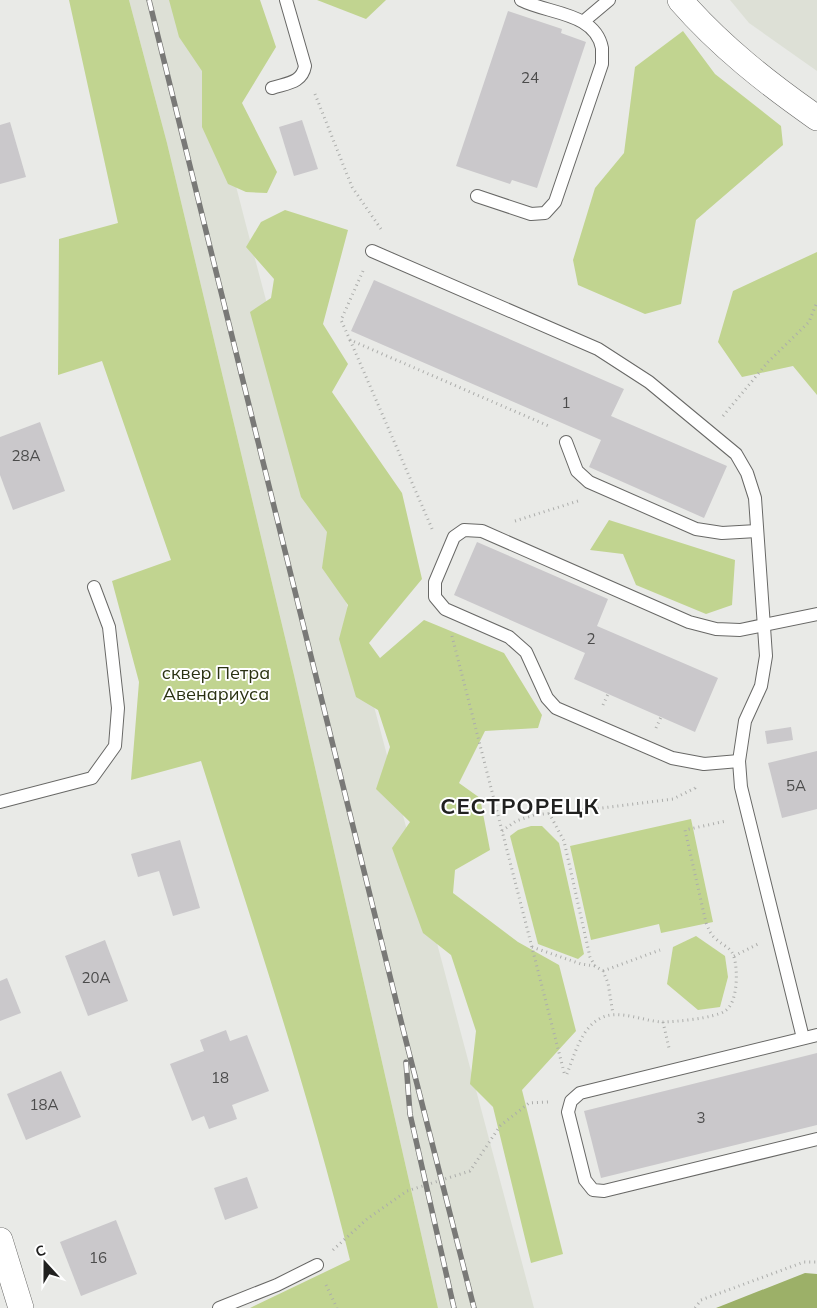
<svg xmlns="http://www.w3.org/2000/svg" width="817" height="1308" viewBox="0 0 817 1308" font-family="Mulish,sans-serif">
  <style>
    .built { fill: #dde0d6 }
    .green { fill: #c1d490 }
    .water { fill: #9cb068 }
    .building { fill: #cac8cb }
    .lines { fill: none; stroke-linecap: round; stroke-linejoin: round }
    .service-casing { stroke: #686866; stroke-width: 14 }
    .minor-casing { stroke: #686866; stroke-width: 26 }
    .path { stroke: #acadab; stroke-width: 3; stroke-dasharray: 1 4; stroke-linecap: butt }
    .service { stroke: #fff; stroke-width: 12 }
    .minor { stroke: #fff; stroke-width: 25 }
    .rail-casing { stroke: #797977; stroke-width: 5.5 }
    .rail { stroke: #fff; stroke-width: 4; stroke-dasharray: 11; stroke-linecap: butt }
    .labels { text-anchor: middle; stroke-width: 4; stroke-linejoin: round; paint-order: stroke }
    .number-label { font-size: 15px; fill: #4b4b4b }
    .park-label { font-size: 18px; fill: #2a3212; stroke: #fff }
    .district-label { font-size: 22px; font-weight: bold; letter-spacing: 1px; fill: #212120; stroke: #fff }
  </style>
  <rect width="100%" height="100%" fill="#e9eae7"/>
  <!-- built -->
  <g class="built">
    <polygon points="129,0 188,0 246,225 534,1308 438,1308 294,675 167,143"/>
    <polygon points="730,0 817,0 817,71 749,23"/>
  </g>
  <!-- green -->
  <g class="green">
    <path d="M69,0H129L167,143L294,675L438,1308H250L350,1260C309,1092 253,927 201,761L131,780L139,682L112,581L171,560L102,361L58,375L59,239L118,223Z"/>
    <polygon points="169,0 260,0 276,47 242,103 277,172 267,193 246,192 228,184 202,127 202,71 179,37"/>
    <polygon points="317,0 386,0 366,19"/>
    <polygon points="683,31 715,74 781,126 783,145 696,220 681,304 645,314 578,285 573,260 595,188 624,153 635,67"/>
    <polygon points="285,210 348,230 323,324 348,364 332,392 402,493 422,579 369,643 380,658 424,620 504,653 542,715 538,728 485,731 459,783 480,798 490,850 455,870 453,893 518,942 559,965 576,1031 522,1090 563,1254 531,1263 493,1107 470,1084 476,1031 451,955 423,933 392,848 410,822 376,789 390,747 378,710 356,697 339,639 348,605 322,568 327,532 301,497 250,312 271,298 274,279 246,247 261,222"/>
    <polygon points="817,252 817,395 793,366 742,377 718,342 733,291"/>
    <polygon points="609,520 735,560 732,605 706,614 636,585 623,554 590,550"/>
    <polygon points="691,819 713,922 661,933 659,924 591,940 570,846"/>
    <polygon points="531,826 542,826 559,843 584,954 578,959 538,944 510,836 518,830"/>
    <polygon points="696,936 725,956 728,977 720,1007 698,1010 667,984 673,947"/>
  </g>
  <!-- water -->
  <polygon class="water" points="805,1273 817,1274 817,1308 716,1308"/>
  <!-- building -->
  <g class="building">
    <polygon points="508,11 562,29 561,33 586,42 537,188 512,180 510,184 456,166"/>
    <polygon points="302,120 318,169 294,176 279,127"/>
    <polygon points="10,122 26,177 0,184 0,125"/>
    <polygon points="374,280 624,389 611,416 727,466 704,518 589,467 601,440 351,331"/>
    <polygon points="40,422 65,491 13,510 0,475 0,437"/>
    <polygon points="477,542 608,599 597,626 718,678 695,732 574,679 585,653 454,595"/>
    <polygon points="791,727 793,740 767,744 765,731"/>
    <polygon points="817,751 817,809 782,818 768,763"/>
    <polygon points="180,840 200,908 173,916 159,871 138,877 131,854"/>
    <polygon points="105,940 128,1001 88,1016 65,956"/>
    <polygon points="7,978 21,1013 0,1021 0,981"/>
    <polygon points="226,1030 230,1041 247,1035 269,1091 232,1105 237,1119 209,1129 204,1116 192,1121 170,1064 204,1051 200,1040"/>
    <polygon points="817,1053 817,1125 601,1178 584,1111"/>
    <polygon points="61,1071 81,1117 26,1140 7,1094"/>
    <polygon points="247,1177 258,1208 225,1220 214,1188"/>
    <polygon points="116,1220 137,1274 81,1296 60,1242"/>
  </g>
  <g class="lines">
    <defs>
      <g id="service">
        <polyline points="584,21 609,0"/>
        <path d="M272,88C287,83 302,83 305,66L286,0"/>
        <path d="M477,196L531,214L545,213L555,202L602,64C602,59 602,53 602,48C595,12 548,14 521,0"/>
        <polyline points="372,251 598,349 649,382 736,454 747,473 755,498 766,656 761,686 745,721 739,761 741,787 803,1038"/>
        <polyline points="566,442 577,471 589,482 696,529 722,533 757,531"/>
        <polyline points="739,761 704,764 672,758 556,708 547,698 526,652 509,637 445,609 435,597 435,582 454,537 464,530 482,531 689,622 716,629 740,630 817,614"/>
        <polyline points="0,802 92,778 115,746 118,708 109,627 94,587"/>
        <polyline points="817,1035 580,1093 571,1101 568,1112 585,1180 593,1190 604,1191 817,1139"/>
        <polyline points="219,1308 277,1285 317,1265"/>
      </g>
      <g id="minor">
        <path d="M680,0C720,46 767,83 817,118"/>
        <polyline points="0,1240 21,1308"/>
      </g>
    </defs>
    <!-- service casing -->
    <use href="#service" class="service-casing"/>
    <!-- minor casing -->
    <use href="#minor" class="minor-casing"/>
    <!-- path -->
    <g class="path">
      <polyline points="315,94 352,187 381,229 380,231"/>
      <polyline points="363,271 341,320 350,340 551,427"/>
      <polyline points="350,340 433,531"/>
      <polyline points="723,416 768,362 809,322 817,302"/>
      <polyline points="515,521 578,501"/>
      <polyline points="452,636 565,1076"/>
      <polyline points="603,705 608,694"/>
      <polyline points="656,728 661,717"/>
      <polyline points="549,813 564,841 590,957 595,966"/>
      <polyline points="502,831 516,821 534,815 602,808 673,799 695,788 696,784"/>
      <polyline points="532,947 581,964 595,966 603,971 608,983 613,1014"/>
      <polyline points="734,956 758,944"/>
      <polyline points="603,971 660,950"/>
      <polyline points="663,1022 669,1048"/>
      <path d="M567,1074C574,1056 581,1029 599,1019C617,1008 642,1021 662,1022C675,1022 715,1018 725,1011C738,1003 738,970 734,957C731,947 723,946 716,939C711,935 709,930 706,923L685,830L726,821"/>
      <polyline points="333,1250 367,1219 407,1191 470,1171 500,1126 529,1103 548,1102"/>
      <polyline points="326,1285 337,1308"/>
      <polyline points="695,1308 701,1300 804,1262 817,1262"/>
    </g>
    <!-- service -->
    <use href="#service" class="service"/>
    <!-- minor -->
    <use href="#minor" class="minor"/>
    <defs>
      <g id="rail">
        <polyline points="149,0 403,1029 474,1308"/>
        <polyline points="406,1062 410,1114 454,1308"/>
      </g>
    </defs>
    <!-- rail casing -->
    <use href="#rail" class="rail-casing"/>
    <!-- rail -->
    <use href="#rail" class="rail"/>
  </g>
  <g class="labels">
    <!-- number labels -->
    <g class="number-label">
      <text x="530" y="83">24</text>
      <text x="566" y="408">1</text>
      <text x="26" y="461">28А</text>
      <text x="591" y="644">2</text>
      <text x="796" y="791">5А</text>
      <text x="96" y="983">20А</text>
      <text x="220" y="1083">18</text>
      <text x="44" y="1110">18А</text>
      <text x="701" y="1123">3</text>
      <text x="98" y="1263">16</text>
    </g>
    <!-- park labels -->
    <g class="park-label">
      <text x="216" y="679">сквер Петра<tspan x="216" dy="21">Авенариуса</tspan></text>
    </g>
    <!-- district labels -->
    <g class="district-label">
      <text x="520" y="814">СЕСТРОРЕЦК</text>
    </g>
  </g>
  <!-- north arrow -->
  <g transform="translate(45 1263) rotate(339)" stroke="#ffffff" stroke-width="4" paint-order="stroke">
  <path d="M0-4L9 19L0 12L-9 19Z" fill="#212120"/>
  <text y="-8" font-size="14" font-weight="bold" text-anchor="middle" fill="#212120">С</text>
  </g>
</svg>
